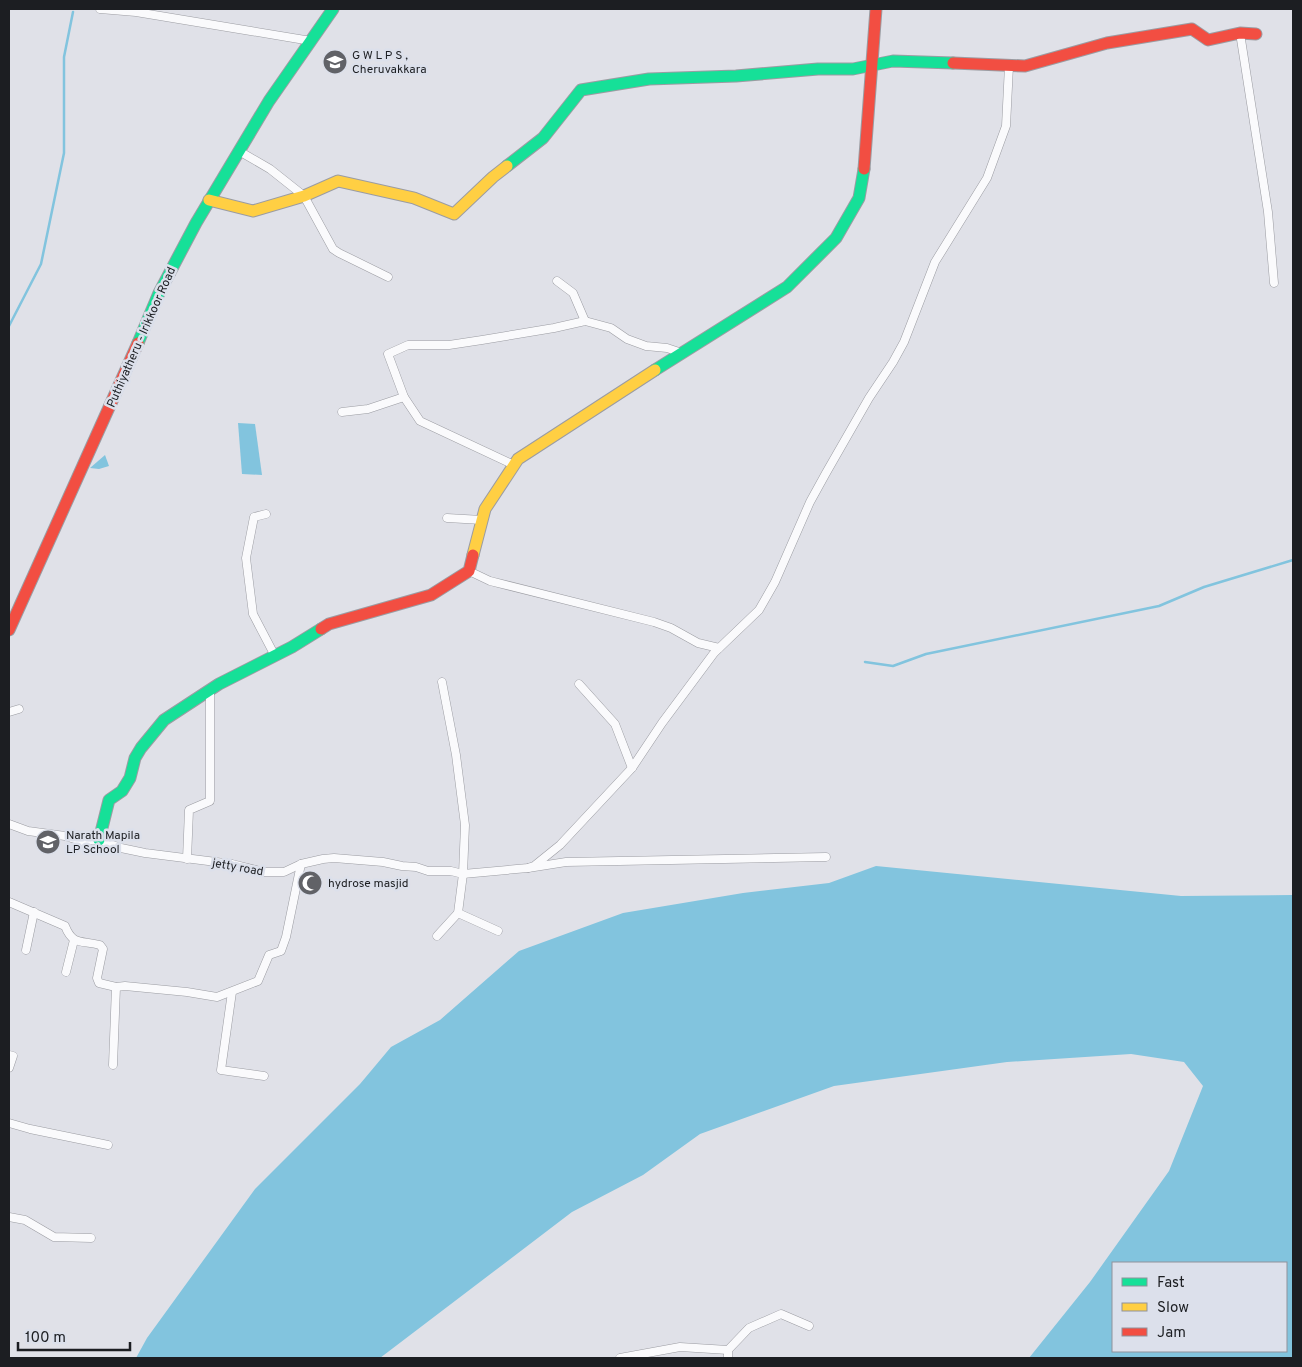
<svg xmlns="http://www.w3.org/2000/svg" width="1302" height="1367" viewBox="0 0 1302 1367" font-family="Overpass,sans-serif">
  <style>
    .water { fill: #82c4de; fill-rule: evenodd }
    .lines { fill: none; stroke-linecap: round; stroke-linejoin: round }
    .stream { stroke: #82c4de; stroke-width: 2.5 }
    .street-casing { stroke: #9b9ca2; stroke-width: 9 }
    .fast-casing { stroke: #9b9ca2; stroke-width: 13 }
    .slow-casing { stroke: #9b9ca2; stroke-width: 13 }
    .jam-casing { stroke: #9b9ca2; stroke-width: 13 }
    .street { stroke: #fafafc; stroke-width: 8 }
    .fast { stroke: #16e098; stroke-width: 11 }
    .slow { stroke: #ffcf43; stroke-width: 11 }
    .jam { stroke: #f24e42; stroke-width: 11 }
    .labels { text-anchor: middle; stroke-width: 5; stroke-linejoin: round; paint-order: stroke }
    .poi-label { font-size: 12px; fill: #1c1e22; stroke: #dce0eb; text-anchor: start }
    .street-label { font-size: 12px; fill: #1c1e22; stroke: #dce0eb }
  </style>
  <rect width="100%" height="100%" fill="#e0e1e8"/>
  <!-- water -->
  <g class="water">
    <polygon points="238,423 255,424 262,475 242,474"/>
    <polygon points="105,455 109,466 99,469 90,468"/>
    <path d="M876,866L1181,896L1293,895V1358H1029L1090,1282L1169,1171L1203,1086L1184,1062L1131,1054L1007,1062L834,1086L700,1134L643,1175L572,1212L380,1358H136L147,1338L255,1189L360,1084L391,1047L440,1020L519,951L623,913L743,893L829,883ZM1113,1263H1286V1351H1113Z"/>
  </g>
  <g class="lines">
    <!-- stream -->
    <g class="stream">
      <polyline points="9,326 41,264 64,153 64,57 73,12"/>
      <polyline points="865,662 893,666 926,654 1159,606 1204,587 1293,560"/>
    </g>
    <defs>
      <g id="street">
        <polyline points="100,9 136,12 311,41"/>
        <polyline points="1240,33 1268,212 1274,283"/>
        <polyline points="239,151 270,169 304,196 333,249 339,253 388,277"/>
        <polyline points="557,281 573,293 585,321"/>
        <polyline points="342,412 368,409 404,397"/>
        <polyline points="514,465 420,421 404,397 388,354 408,345 449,345 482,340 554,328 585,321 611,328 627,339 646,346 667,348 682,353"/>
        <polyline points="266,514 254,517 246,558 253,614 275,656"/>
        <polyline points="447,518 482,520"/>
        <polyline points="469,571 490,581 654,622 671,628 698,643 719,648"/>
        <polyline points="579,684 615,724 632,768"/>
        <polyline points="9,712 19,709"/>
        <polyline points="9,824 28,831 65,836 81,841 99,840 121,848 145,853 232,864 264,872 284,872 301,864 323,859 334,858 383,862 402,866 416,867 428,871 451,871 463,874 528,868 566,862 826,857"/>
        <polyline points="187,859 189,810 210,801 210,690"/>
        <polyline points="528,868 534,866 560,845 632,768 662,723 714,653 759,610 775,582 810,502 826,473 869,398 893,362 904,342 935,262 987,178 1006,126 1009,66"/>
        <path d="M9,902L65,926C73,946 81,940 100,945L103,949L97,978L99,983L116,987L125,986L187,992L217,997L258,981L269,955L281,951L286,937L301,864"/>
        <polyline points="458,913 498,931"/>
        <polyline points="437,936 458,913 463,874 465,825 456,755 442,682"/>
        <polyline points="26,950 34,912"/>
        <polyline points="66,972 74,940"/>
        <polyline points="232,992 221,1070 264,1076"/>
        <polyline points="9,1055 13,1056 9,1068"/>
        <polyline points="113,1065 116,987"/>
        <polyline points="9,1123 30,1129 108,1145"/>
        <polyline points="9,1217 25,1220 54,1237 91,1238"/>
        <polyline points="620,1358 680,1347 728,1350"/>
        <polyline points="728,1358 728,1350 749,1328 781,1314 809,1326"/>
      </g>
      <g id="fast">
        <polyline points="507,166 543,138 581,90 649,79 736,76 818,69 853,69 893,61 953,63"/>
        <polyline points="138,343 159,293 196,223 269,101 333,9"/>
        <polyline points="655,370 787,287 836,238 859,198 864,169"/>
        <polyline points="99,840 109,800 122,791 130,778 135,758 141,748 164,720 219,684 292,647 321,629"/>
      </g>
      <g id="slow">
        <polyline points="209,200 253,211 304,196 338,181 414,198 454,214 493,177 507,166"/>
        <polyline points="473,555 485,509 518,459 655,370"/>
      </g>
      <g id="jam">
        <polyline points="953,63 1025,66 1107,43 1192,29 1208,40 1240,33 1256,34"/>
        <polyline points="864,169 876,9"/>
        <polyline points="321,629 329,624 431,595 469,571 473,555"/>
        <polyline points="9,630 138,343"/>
      </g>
    </defs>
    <!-- street casing -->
    <use href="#street" class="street-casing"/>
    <!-- fast casing -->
    <use href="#fast" class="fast-casing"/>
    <!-- slow casing -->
    <use href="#slow" class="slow-casing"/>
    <!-- jam casing -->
    <use href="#jam" class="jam-casing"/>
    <!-- street -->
    <use href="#street" class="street"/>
    <!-- fast -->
    <use href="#fast" class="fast"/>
    <!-- slow -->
    <use href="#slow" class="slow"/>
    <!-- jam -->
    <use href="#jam" class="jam"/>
  </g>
  <!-- icons -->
  <defs>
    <symbol id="school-disc" viewBox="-11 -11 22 22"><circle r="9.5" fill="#616267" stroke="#dce0eb"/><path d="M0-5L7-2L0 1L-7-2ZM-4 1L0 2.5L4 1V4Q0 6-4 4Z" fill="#fff"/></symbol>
    <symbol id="mosque-disc" viewBox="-11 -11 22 22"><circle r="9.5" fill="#616267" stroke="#dce0eb"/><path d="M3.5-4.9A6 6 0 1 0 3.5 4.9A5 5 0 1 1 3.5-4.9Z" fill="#fff"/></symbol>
  </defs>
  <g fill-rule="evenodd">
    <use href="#school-disc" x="321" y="48" width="28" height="28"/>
    <use href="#school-disc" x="34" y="828" width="28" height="28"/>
    <use href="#mosque-disc" x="296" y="869" width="28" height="28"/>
  </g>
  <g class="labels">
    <!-- poi labels -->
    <g class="poi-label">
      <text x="352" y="59">G W L P S ,<tspan x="352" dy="14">Cheruvakkara</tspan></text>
      <text x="66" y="839">Narath Mapila<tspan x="66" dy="14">LP School</tspan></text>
      <text x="328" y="887">hydrose masjid</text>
    </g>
    <!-- street labels -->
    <g class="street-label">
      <text transform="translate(141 337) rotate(-66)" y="4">Puthiyatheru - Irikkoor Road</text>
      <text transform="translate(238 867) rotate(10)" y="4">jetty road</text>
    </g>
  </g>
  <!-- border -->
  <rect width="1302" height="1367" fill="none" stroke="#1c1e22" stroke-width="20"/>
  <!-- legend -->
  <rect x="1112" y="1262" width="175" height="90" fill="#dce0eb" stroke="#8f929b"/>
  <rect x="1122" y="1278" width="25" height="8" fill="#16e098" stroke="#8f929b"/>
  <text x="1157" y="1287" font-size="15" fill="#1c1e22">Fast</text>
  <rect x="1122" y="1303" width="25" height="8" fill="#ffcf43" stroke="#8f929b"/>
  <text x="1157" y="1312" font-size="15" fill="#1c1e22">Slow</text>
  <rect x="1122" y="1328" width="25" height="8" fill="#f24e42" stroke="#8f929b"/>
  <text x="1157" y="1337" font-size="15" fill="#1c1e22">Jam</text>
  <!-- scale -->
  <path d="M18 1342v8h112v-8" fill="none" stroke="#1c1e22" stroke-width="2.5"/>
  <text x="25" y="1342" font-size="15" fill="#1c1e22" stroke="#dce0eb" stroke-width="4" paint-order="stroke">100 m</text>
</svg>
